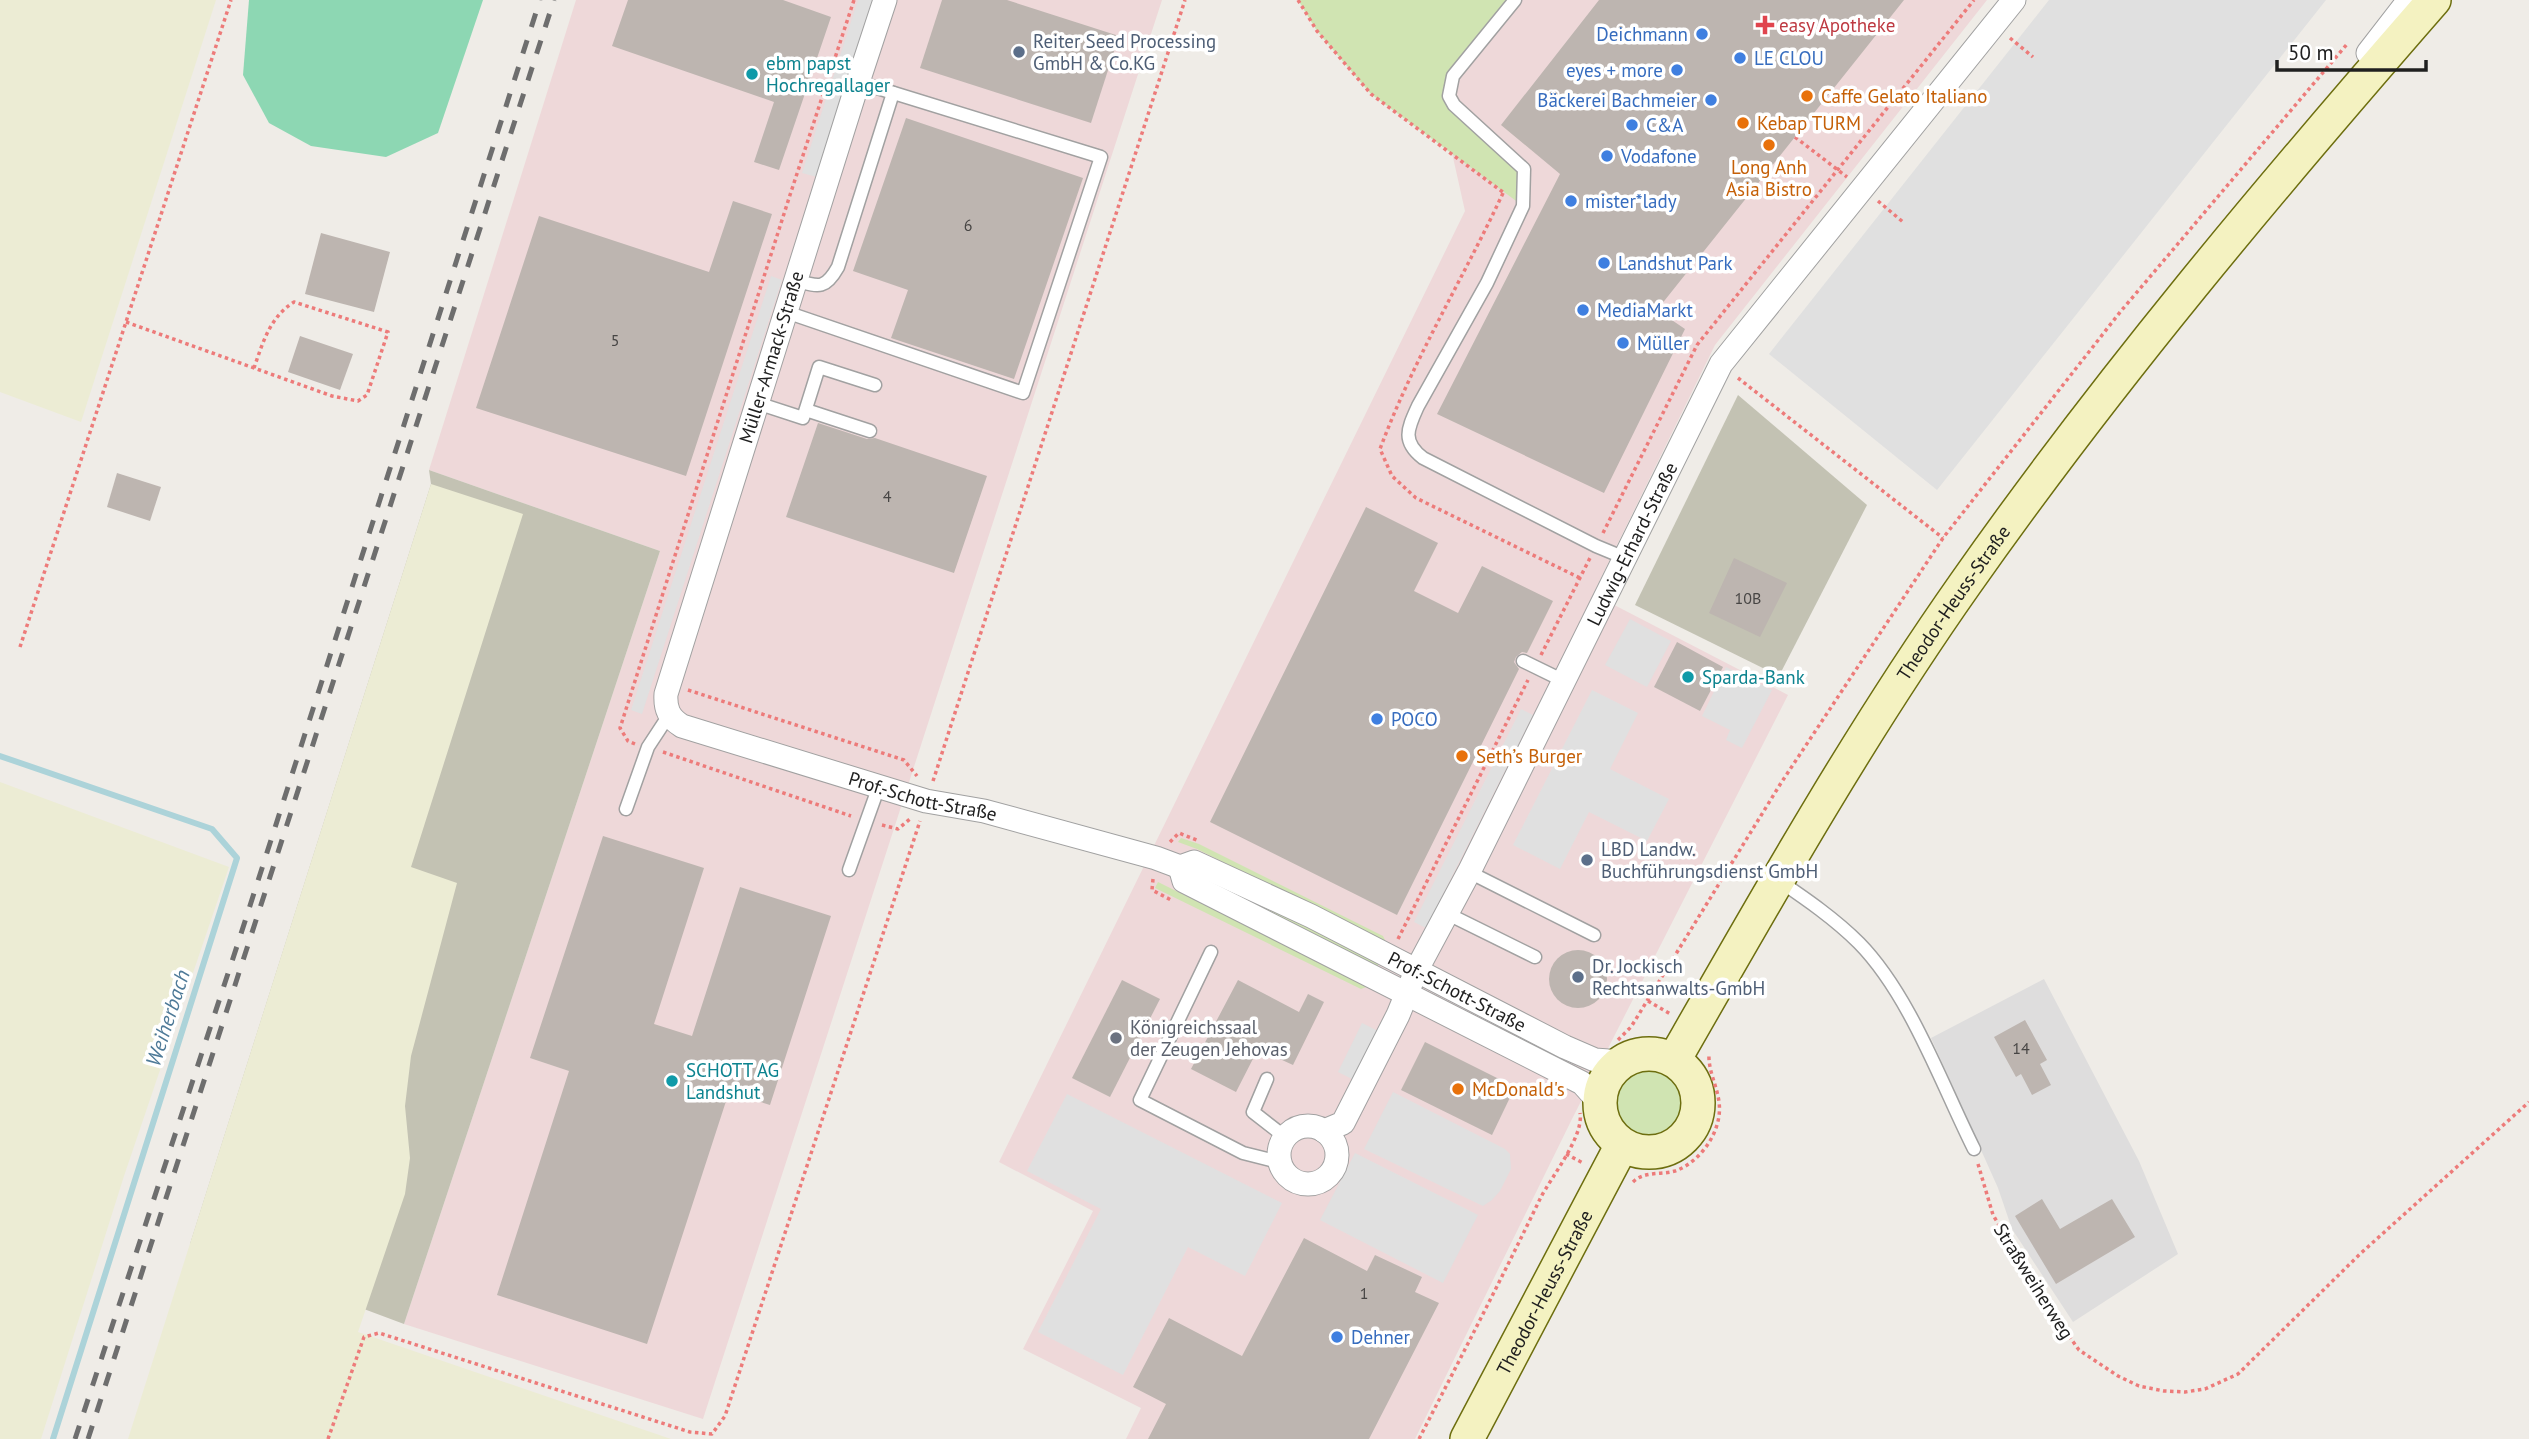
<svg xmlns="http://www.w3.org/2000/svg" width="2529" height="1439" viewBox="0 0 2529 1439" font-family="'PT Sans',sans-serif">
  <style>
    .residential { fill: #dedddd }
    .commercial { fill: #eed8d9 }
    .construction { fill: #c3c2b3 }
    .farmland { fill: #ececd4 }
    .grass { fill: #d0e4b2 }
    .pitch { fill: #8dd7b3 }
    .parking { fill: #e0e0e0 }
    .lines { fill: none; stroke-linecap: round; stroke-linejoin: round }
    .stream { stroke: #acd3d9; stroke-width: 6 }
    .building { fill: #bdb5b0 }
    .lane-casing { stroke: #a1a1a1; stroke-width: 15 }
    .street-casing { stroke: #a1a1a1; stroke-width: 25 }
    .secondary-casing { stroke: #6d6e0f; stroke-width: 36 }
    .path { stroke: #ed7b7a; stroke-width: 3.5; stroke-dasharray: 3.5 3.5; stroke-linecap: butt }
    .lane { stroke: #fff; stroke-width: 12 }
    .street { stroke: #fff; stroke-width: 23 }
    .secondary { stroke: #f4f2c1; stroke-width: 33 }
    .rail { stroke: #6e6e6e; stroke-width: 5; stroke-dasharray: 14 14; stroke-linecap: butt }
    .health-dot { fill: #e0444e; stroke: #fff; stroke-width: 2.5 }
    .shop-dot { fill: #3f7fe0; stroke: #fff; stroke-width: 2.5 }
    .service-dot { fill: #5c6f8a; stroke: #fff; stroke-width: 2.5 }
    .culture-dot { fill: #0f9aa8; stroke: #fff; stroke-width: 2.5 }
    .food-dot { fill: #e8710a; stroke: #fff; stroke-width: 2.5 }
    .worship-dot { fill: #6b7280; stroke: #fff; stroke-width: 2.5 }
    .labels { text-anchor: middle; stroke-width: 7; stroke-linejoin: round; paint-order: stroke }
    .number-label { font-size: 16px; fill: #474544 }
    .health-label { font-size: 19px; fill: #be3a42; stroke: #fff; text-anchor: start }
    .shop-label { font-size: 19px; fill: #366cbe; stroke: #fff; text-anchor: start }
    .service-label { font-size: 19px; fill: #4e5e75; stroke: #fff; text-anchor: start }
    .culture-label { font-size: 19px; fill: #0d838f; stroke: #fff; text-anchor: start }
    .food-label { font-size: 19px; fill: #c56008; stroke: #fff; text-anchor: start }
    .street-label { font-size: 19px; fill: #202020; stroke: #fff }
    .worship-label { font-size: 19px; fill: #5b616d; stroke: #fff; text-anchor: start }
    .water-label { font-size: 21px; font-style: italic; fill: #4e7a98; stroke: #fff }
  </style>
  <rect width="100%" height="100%" fill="#efece7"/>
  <!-- residential -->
  <polygon class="residential" points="2044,979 2139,1161 2178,1254 2073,1322 2012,1229 1998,1188 1931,1038"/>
  <!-- commercial -->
  <g class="commercial">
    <polygon points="576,0 1162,0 703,1419 404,1324 660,551 429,470"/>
    <polygon points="1489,0 1987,0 1715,345 1593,594 1788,695 1572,1119 1415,1439 1126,1439 1141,1408 1023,1349 1093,1211 999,1162 1465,211 1433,68"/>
  </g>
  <!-- construction -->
  <g class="construction">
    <polygon points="1738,395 1867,505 1779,676 1635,605"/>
    <polygon points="429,470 660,551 404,1324 190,1244 431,484"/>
  </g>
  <!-- farmland -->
  <g class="farmland">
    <polygon points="0,0 216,0 81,422 0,392"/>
    <polygon points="431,484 523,514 411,867 457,883 411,1056 405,1106 410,1158 405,1194 358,1332 671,1439 128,1439"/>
    <polygon points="0,782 229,867 124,1176 41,1439 0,1439"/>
  </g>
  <!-- grass -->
  <g class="grass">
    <polygon points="1298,0 1515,0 1460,68 1449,96 1524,169 1523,206 1371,94 1317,31"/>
    <polygon points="1181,838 1199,844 1383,936 1389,948 1372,937 1197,849 1178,842"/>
    <polygon points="1195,870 1378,962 1378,968 1189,872"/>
    <polygon points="1158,882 1352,978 1369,986 1361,989 1155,888"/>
    <circle cx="1648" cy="1103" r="40"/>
  </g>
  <!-- pitch -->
  <polygon class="pitch" points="249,0 483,0 438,133 386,157 311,146 269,123 243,75"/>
  <!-- parking -->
  <g class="parking">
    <polygon points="858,0 874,0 817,177 802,173"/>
    <polygon points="2049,0 2326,0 1937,490 1769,354"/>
    <polygon points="771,276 782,280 642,714 631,710"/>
    <polygon points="1630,619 1671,641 1647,687 1605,665"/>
    <polygon points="1726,667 1772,690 1742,748 1726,740 1730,730 1702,716"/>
    <polygon points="1592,690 1638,713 1610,769 1669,799 1647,841 1589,812 1560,869 1513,845"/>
    <polygon points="1521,709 1533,715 1426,928 1414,922"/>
    <polygon points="1362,1023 1378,1031 1354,1080 1338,1072"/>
    <polygon points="1393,1092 1505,1149 1510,1154 1511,1169 1500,1191 1492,1200 1483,1206 1364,1149"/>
    <polygon points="1067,1094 1282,1203 1245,1276 1188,1247 1123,1375 1038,1332 1101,1209 1027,1171"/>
    <polygon points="1355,1153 1478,1215 1443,1283 1320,1220"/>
  </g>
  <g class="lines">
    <!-- stream -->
    <polyline class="stream" points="0,756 212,829 237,858 53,1439"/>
  </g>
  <!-- building -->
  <g class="building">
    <polygon points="628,0 783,0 831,17 779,170 754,162 774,102 612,46"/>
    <polygon points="942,0 1007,0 1119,36 1091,123 920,68"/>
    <polygon points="1599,0 1904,0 1657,310 1685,329 1604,493 1437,414 1560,174 1501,125"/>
    <polygon points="906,118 1083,178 1014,379 891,338 908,290 853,271"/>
    <polygon points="733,201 772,214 686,476 476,408 539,216 709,272"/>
    <polygon points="321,233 390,252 374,312 305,294"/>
    <polygon points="300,336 353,354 340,390 288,372"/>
    <polygon points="818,423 867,439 875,438 987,476 954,573 786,517"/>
    <polygon points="117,473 161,487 150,521 107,507"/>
    <polygon points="1366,507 1438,543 1414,591 1458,613 1482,566 1553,601 1527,653 1522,652 1516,657 1514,662 1519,669 1397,915 1210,822"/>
    <polygon points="1734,558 1787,583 1760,637 1709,613"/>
    <polygon points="1677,642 1723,667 1700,711 1654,687"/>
    <polygon points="603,836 704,868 654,1024 692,1036 740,887 831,916 770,1105 729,1092 647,1344 497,1295 569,1071 530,1058"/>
    <circle cx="1578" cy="979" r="29"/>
    <polygon points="1122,980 1160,999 1110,1097 1072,1078"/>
    <polygon points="1238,980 1299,1012 1308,994 1324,1002 1293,1065 1258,1049 1236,1092 1191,1069"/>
    <polygon points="2025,1020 2047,1060 2040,1064 2051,1085 2032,1095 2021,1074 2016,1077 1994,1037"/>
    <polygon points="1425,1042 1515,1087 1492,1135 1401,1090"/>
    <polygon points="2042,1199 2060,1229 2112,1199 2135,1237 2056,1284 2015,1216"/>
    <polygon points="1304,1238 1367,1271 1375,1255 1422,1277 1415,1292 1439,1303 1369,1439 1148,1439 1166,1404 1133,1387 1169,1318 1242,1356"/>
  </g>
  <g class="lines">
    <defs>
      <g id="lane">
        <path d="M1515,0L1453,76L1449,96L1454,105L1524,169L1523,206L1487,283L1418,406C1408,428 1401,441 1423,458L1596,546L1625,558"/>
        <path d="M795,280C819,287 825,290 838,267L893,93"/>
        <polyline points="786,312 1023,393 1101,157 858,82"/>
        <polyline points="757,403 803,418 819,367 875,385"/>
        <polyline points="806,410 870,431"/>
        <polyline points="1523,661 1564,681"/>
        <polyline points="626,809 648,747 669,715"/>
        <polyline points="849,870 879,786"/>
        <polyline points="1469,872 1594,935"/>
        <path d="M1778,880C1806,899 1835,919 1859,943C1910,995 1941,1083 1974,1149"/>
        <polyline points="1446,913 1535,957"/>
        <polyline points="1211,952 1140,1100 1243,1153 1279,1162"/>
        <polyline points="1267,1079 1253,1112 1285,1137"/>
      </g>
      <g id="street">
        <path id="s1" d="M885,0L858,82L666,694C665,709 669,718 682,726L926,801L984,811L1156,858L1180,867L1194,862L1311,916L1565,1047L1595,1060L1622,1062"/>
        <polyline points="2368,53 2409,0"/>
        <polyline points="1180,867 1184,881 1582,1083 1599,1102"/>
        <circle cx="1308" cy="1155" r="29"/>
        <path id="s2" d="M1324,1131L1343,1123L1398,1015L1416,971L1469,872L1721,364L2014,0"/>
      </g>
      <g id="secondary">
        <circle cx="1649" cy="1103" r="49"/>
        <path id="s3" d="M1674,1060C1766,899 1858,736 1965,584C2109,379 2270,188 2434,0"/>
        <path id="s4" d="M1467,1439L1622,1145"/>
      </g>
    </defs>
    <!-- lane casing -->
    <use href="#lane" class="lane-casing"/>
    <!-- street casing -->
    <use href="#street" class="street-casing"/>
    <!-- secondary casing -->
    <use href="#secondary" class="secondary-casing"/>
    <!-- path -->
    <g class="path">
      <polyline points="1298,0 1317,31 1371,94 1504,193"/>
      <polyline points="2010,38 2033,57"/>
      <polyline points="1795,137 1847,177"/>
      <path d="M1503,193C1463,279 1413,360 1380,449L1392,476L1416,498L1580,578"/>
      <polyline points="1878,201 1903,222"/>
      <path d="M126,322L332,396L358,401L367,395L388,332L294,302C270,317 263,342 254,368"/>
      <polyline points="1738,378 1943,538"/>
      <polyline points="1603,533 1697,345 1974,0"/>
      <polyline points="20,647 231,0"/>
      <polyline points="1541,655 1590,558"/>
      <polyline points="688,690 904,760 917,776"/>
      <polyline points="635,744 628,741 620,728 790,195 854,0"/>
      <polyline points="663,752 851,816"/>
      <polyline points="933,781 1185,0"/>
      <polyline points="882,825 898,829 911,818"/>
      <polyline points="1170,842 1179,833 1199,841"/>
      <polyline points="1153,879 1152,890 1173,901"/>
      <polyline points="1398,939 1528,680"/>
      <polyline points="1648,1001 1672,1015"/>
      <polyline points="1618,1040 1631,1027 1781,783 1943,538 2121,311 2348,43"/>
      <polyline points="1566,1154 1583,1163"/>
      <polyline points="1978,1164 1993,1215 2044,1301 2079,1350 2118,1376 2139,1386 2164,1391 2185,1392 2205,1389 2238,1374 2360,1254 2529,1102"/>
      <path d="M1633,1182C1644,1171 1661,1175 1675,1171C1701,1162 1723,1130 1719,1102C1717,1086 1708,1070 1709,1054"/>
      <polyline points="328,1439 364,1337 379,1333 690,1432 712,1434 725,1416 920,821"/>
      <path d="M1419,1439C1460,1359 1501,1280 1540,1199C1551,1177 1584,1137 1580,1113"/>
    </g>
    <!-- lane -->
    <use href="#lane" class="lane"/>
    <!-- street -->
    <use href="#street" class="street"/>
    <!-- secondary -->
    <use href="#secondary" class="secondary"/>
    <!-- rail -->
    <g class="rail">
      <polyline points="75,1439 239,940 540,0"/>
      <polyline points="88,1439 554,0"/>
    </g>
  </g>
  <!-- markers -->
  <path class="health-dot" d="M1761.5 14.5h7v7h7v7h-7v7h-7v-7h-7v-7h7z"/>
  <g class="shop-dot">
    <circle cx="1702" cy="34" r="7"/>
    <circle cx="1740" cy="58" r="7"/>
    <circle cx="1677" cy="70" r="7"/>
    <circle cx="1711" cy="100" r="7"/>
    <circle cx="1632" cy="125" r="7"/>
    <circle cx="1607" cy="156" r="7"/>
    <circle cx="1571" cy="201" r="7"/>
    <circle cx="1604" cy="263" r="7"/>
    <circle cx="1583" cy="310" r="7"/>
    <circle cx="1623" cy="343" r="7"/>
    <circle cx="1377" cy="719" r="7"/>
    <circle cx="1337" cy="1337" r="7"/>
  </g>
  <g class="service-dot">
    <circle cx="1019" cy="52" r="7"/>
    <circle cx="1587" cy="860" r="7"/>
    <circle cx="1578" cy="977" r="7"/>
  </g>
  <g class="culture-dot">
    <circle cx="752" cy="74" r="7"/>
    <circle cx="1688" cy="677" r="7"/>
    <circle cx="672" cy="1081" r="7"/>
  </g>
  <g class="food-dot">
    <circle cx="1807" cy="96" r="7"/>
    <circle cx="1743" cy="123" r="7"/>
    <circle cx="1769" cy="145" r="7"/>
    <circle cx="1462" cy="756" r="7"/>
    <circle cx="1458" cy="1089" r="7"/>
  </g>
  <circle class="worship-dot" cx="1116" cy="1038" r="7"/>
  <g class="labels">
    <!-- number labels -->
    <g class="number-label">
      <text x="968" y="231">6</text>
      <text x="615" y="346">5</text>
      <text x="887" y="502">4</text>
      <text x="1748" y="604">10B</text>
      <text x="2021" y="1054">14</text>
      <text x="1364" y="1299">1</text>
    </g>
    <!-- health labels -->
    <g class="health-label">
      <text x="1779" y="32">easy Apotheke</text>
    </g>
    <!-- shop labels -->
    <g class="shop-label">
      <text x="1688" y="41" text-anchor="end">Deichmann</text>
      <text x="1754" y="65">LE CLOU</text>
      <text x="1663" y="77" text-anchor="end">eyes + more</text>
      <text x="1697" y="107" text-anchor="end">Bäckerei Bachmeier</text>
      <text x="1646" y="132">C&amp;A</text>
      <text x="1621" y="163">Vodafone</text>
      <text x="1585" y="208">mister*lady</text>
      <text x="1618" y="270">Landshut Park</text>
      <text x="1597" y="317">MediaMarkt</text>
      <text x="1637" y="350">Müller</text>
      <text x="1391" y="726">POCO</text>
      <text x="1351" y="1344">Dehner</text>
    </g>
    <!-- service labels -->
    <g class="service-label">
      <text x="1033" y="48">Reiter Seed Processing<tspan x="1033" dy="22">GmbH &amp; Co.KG</tspan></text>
      <text x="1601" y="856">LBD Landw.<tspan x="1601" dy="22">Buchführungsdienst GmbH</tspan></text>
      <text x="1592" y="973">Dr. Jockisch<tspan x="1592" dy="22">Rechtsanwalts-GmbH</tspan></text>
    </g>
    <!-- culture labels -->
    <g class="culture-label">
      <text x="766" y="70">ebm papst<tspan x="766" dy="22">Hochregallager</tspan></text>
      <text x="1702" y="684">Sparda-Bank</text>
      <text x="686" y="1077">SCHOTT AG<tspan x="686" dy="22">Landshut</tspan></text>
    </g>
    <!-- food labels -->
    <g class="food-label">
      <text x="1821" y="103">Caffe Gelato Italiano</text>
      <text x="1757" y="130">Kebap TURM</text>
      <text x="1769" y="174" text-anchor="middle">Long Anh<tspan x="1769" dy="22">Asia Bistro</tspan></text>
      <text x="1476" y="763">Seth’s Burger</text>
      <text x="1472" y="1096">McDonald's</text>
    </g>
    <!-- street labels -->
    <g class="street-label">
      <text transform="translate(771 357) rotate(-73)" y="7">Müller-Armack-Straße</text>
      <text dy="7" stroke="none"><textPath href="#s2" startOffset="668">Ludwig-Erhard-Straße</textPath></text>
      <text dy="7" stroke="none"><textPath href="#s3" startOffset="536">Theodor-Heuss-Straße</textPath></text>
      <text dy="7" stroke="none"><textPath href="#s1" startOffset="1017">Prof.-Schott-Straße</textPath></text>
      <text dy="7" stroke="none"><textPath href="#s1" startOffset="1592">Prof.-Schott-Straße</textPath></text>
      <text transform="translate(2034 1281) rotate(58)" y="7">Straßweiherweg</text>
      <text dy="7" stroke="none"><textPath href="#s4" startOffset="166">Theodor-Heuss-Straße</textPath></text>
    </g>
    <!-- worship labels -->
    <g class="worship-label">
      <text x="1130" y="1034">Königreichssaal<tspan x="1130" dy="22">der Zeugen Jehovas</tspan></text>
    </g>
    <!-- water labels -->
    <g class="water-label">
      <text transform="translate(168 1018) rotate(-72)" y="7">Weiherbach</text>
    </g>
  </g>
  <!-- scale -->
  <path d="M2277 60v10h149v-10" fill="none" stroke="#202020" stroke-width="3.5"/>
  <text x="2288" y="60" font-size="21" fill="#202020" stroke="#ffffff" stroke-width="5" paint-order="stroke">50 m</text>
</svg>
